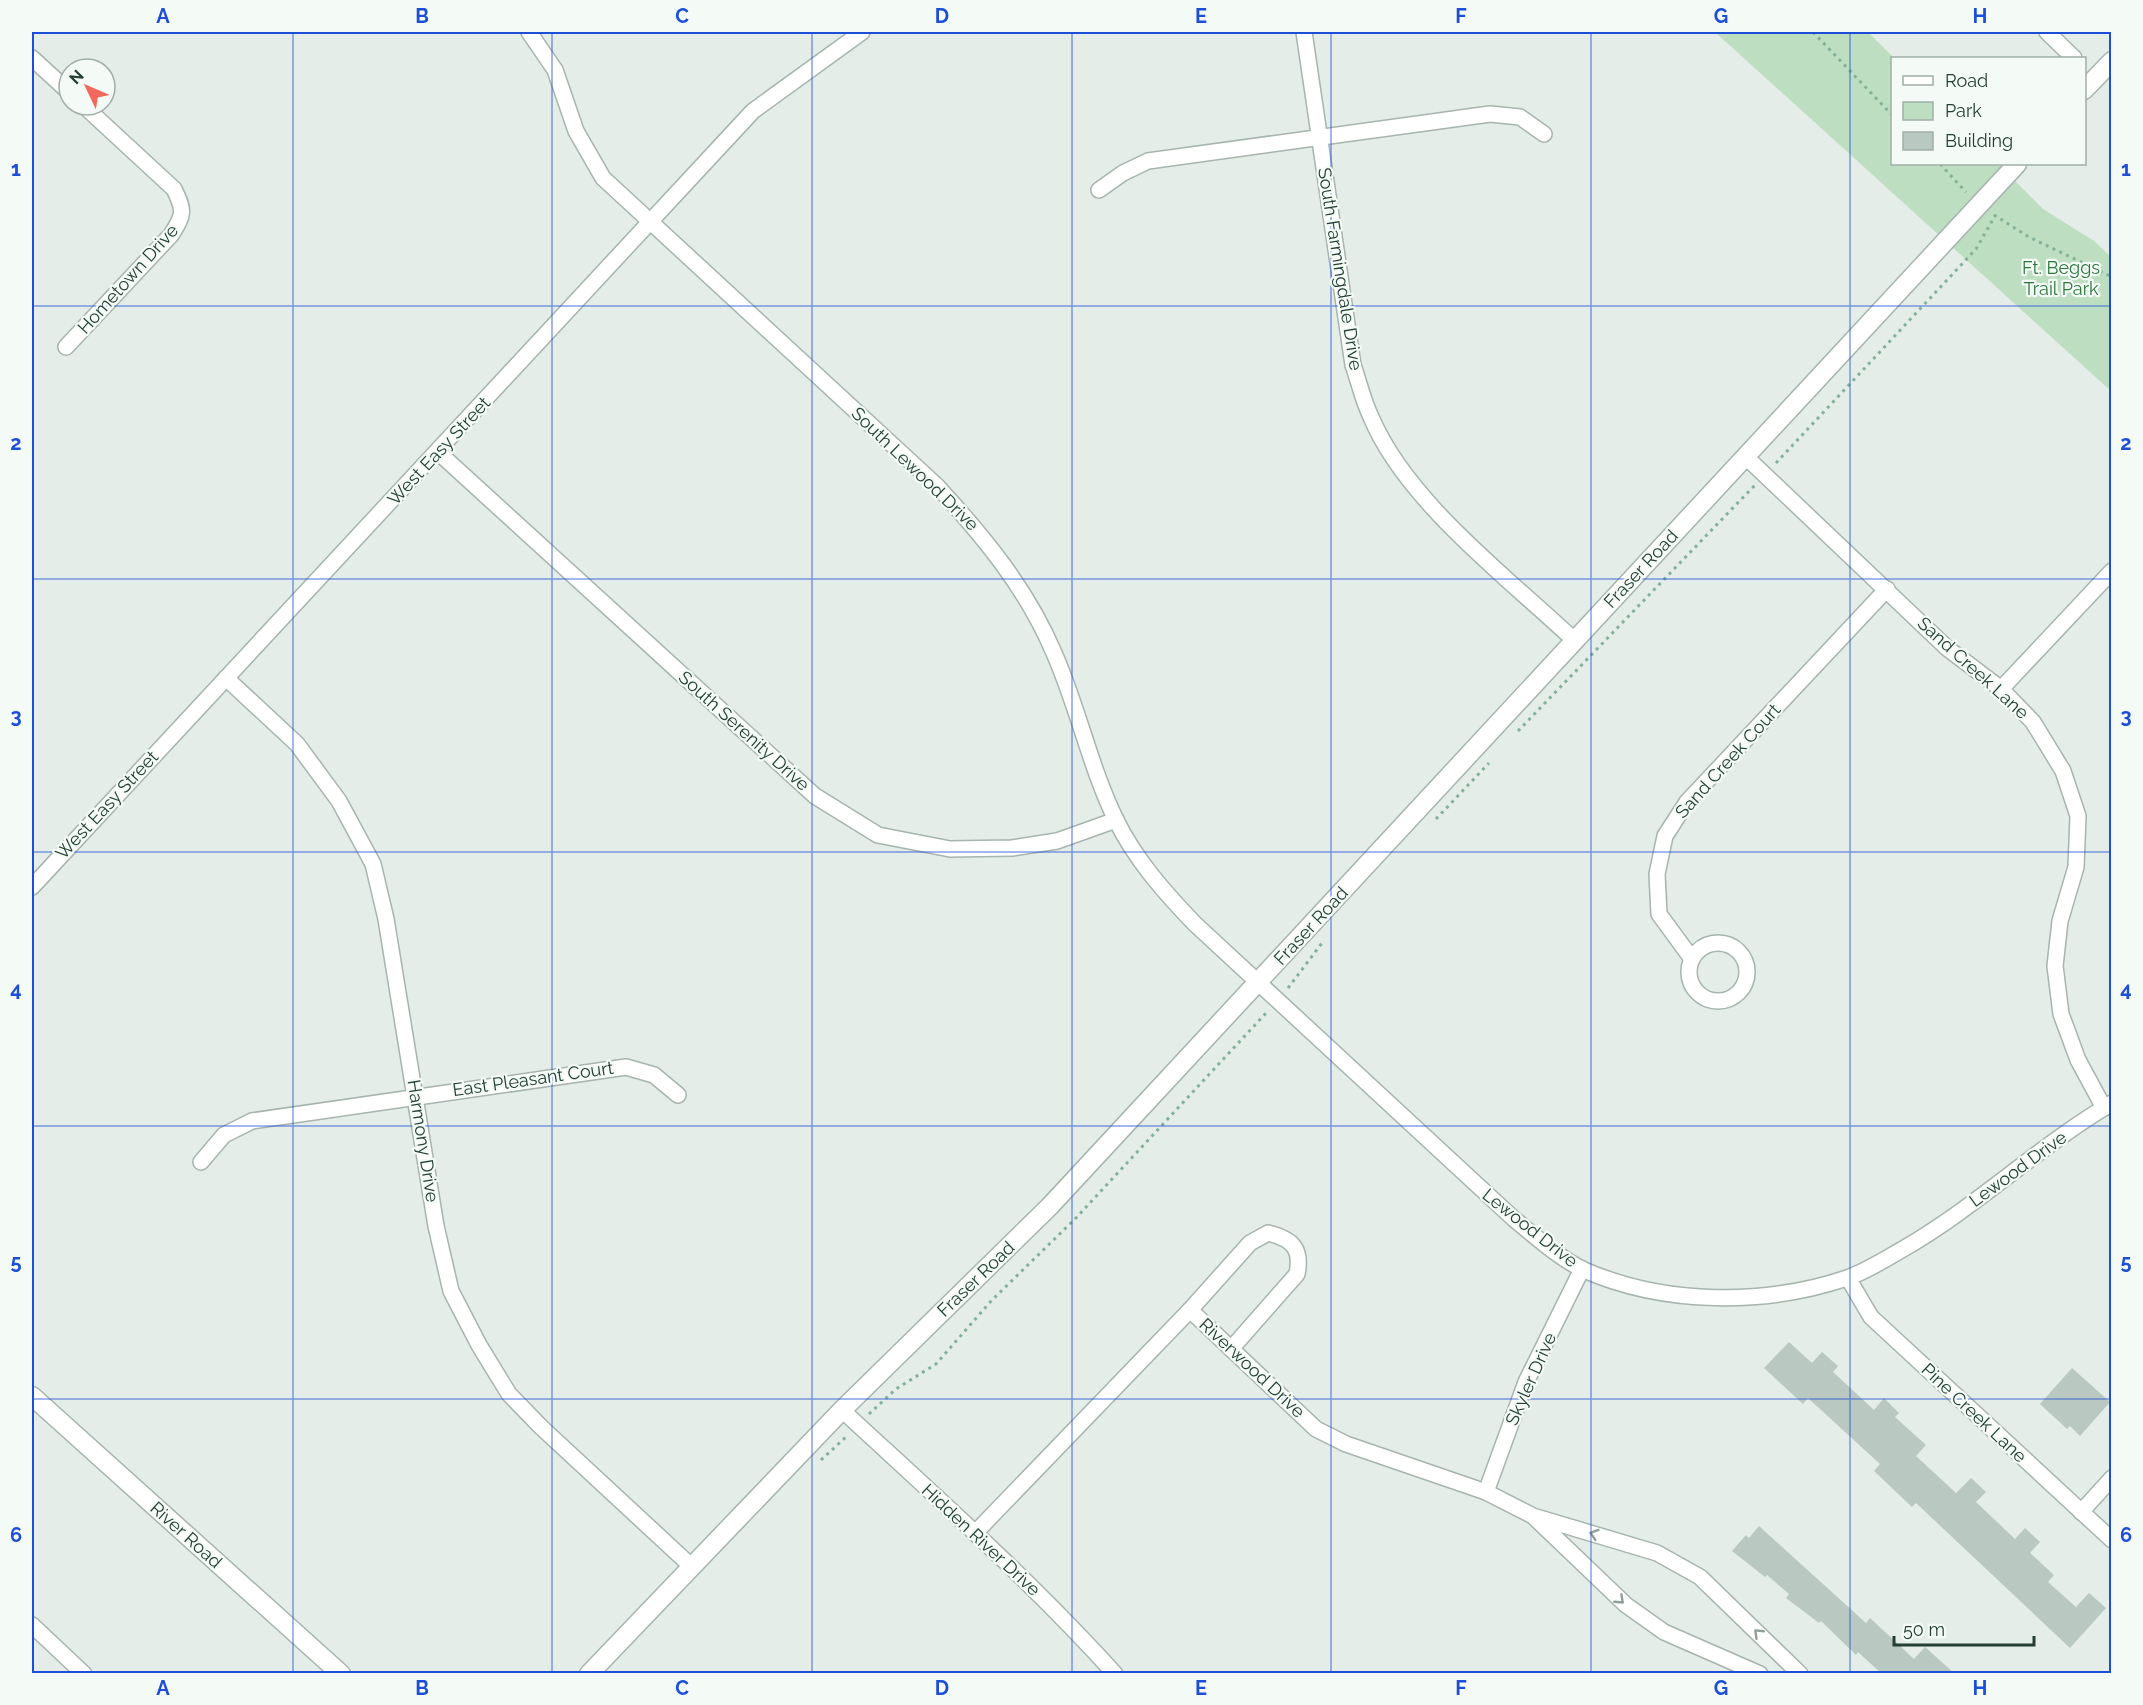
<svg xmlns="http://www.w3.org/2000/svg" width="2143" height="1705" viewBox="0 0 2143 1705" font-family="Raleway,sans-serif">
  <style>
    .green { fill: #bddec0 }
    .building { fill: #b9c8c0 }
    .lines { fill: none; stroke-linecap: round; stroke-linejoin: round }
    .minor-casing { stroke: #a6b5ad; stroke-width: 18 }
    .tertiary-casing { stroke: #a6b5ad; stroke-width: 21 }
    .path { stroke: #84b19b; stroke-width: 3; stroke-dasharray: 3 4.5; stroke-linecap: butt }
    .minor { stroke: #fff; stroke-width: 15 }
    .tertiary { stroke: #fff; stroke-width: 18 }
    .oneway { stroke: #919f99 }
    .grid { fill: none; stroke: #1d4ed8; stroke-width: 1.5; stroke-opacity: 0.55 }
    .labels { text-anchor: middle; stroke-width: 4.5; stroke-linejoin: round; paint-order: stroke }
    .park-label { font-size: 18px; fill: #2d763d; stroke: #f4faf6 }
    .street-label { font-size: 18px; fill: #233f33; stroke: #f4faf6 }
    .neatline { fill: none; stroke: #1d4ed8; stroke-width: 2 }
    .grid-label { font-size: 20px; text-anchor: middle; font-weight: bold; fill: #1d4ed8 }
  </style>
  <rect width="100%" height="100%" fill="#e4ede7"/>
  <!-- green -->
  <polygon class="green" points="1715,32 1868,32 1894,58 1892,164 1998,164 2043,209 2094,241 2111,257 2111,391"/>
  <!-- building -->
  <g class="building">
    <polygon points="1789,1342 1812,1363 1822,1352 1838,1366 1833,1372 1874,1410 1884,1398 1899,1413 1895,1417 1926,1445 1916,1456 1956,1493 1971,1478 1986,1492 1976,1502 2015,1539 2025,1528 2040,1542 2030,1553 2054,1575 2048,1582 2076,1607 2089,1593 2106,1608 2070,1648 1916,1503 1912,1507 1874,1471 1880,1464 1808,1398 1803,1404 1764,1368"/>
    <polygon points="2072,1368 2110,1402 2080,1436 2070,1426 2067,1429 2040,1404"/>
    <polygon points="1759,1526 1866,1623 1870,1618 1914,1659 1925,1647 1955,1674 1882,1674 1858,1652 1856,1655 1821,1621 1819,1623 1786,1598 1789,1594 1767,1575 1765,1577 1732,1551 1746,1535 1749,1538"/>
  </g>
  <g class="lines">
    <defs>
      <g id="minor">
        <path d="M529,32L555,70L576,131L603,178L937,486C984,537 1027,589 1054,653C1078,707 1090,767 1116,820C1135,859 1165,893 1195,924L1514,1219C1536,1237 1559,1258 1584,1270C1664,1305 1764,1306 1847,1278C1865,1272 1886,1259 1903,1249C1976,1207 2039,1146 2112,1103"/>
        <path d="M1304,32L1353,365C1359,382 1363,401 1371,417C1406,501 1508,578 1574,640"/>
        <polyline points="2047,32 2074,58"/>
        <polyline points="32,58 69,92"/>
        <polyline points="1099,190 1123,173 1148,161 1490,114 1520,117 1544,134"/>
        <path d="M66,347L171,235C184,215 185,211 174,189L83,105"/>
        <polyline points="438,452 815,796 878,835 950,849 1012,848 1057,841 1116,820"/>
        <polyline points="1746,457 1947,648 2001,689 2033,722 2063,771 2078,816 2076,867 2060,921 2055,966 2061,1014 2078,1060 2104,1108"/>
        <polyline points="226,678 297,744 339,801 373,864 386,919 436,1226 451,1291 479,1345 509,1394 541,1427 691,1566"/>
        <polyline points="2001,689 2112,571"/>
        <polyline points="32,887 753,111 862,32"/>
        <circle cx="1718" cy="972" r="29"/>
        <polyline points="1692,959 1659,914 1657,874 1665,836 1687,802 1887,589"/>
        <polyline points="201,1162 224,1135 252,1121 626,1067 654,1075 678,1095"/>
        <polyline points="1848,1278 1871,1317 2112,1540"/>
        <path d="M1190,1310L1250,1243L1268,1233C1293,1239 1302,1249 1297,1274L1231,1349"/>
        <path d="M842,1410C935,1496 1030,1580 1115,1674"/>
        <polyline points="1486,1492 1526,1382 1582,1269"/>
        <polyline points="2081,1512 2112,1478"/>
        <polyline points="1535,1518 1626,1605 1664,1632 1760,1674"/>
        <polyline points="975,1533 1190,1310 1316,1429 1346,1444 1486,1492 1533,1516 1657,1553 1700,1577 1800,1674"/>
        <polyline points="32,1625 84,1674"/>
      </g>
      <g id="tertiary">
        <polyline points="2084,90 2112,61"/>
        <polyline points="32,1396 341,1674"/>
        <polyline points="589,1674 842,1410 1050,1206 2017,164"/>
      </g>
    </defs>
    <!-- minor casing -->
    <use href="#minor" class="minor-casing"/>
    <!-- tertiary casing -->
    <use href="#tertiary" class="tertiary-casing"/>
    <!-- path -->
    <g class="path">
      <polyline points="1813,32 1892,115"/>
      <polyline points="1940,164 1966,192"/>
      <polyline points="1994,215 2029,237 2112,277"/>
      <polyline points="1776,463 1976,249 1995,216"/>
      <polyline points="1518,731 1755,485"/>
      <polyline points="1436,819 1489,763"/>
      <polyline points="1288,988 1322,943"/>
      <polyline points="869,1414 896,1389 936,1364 992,1300 1075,1219 1268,1011"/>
      <polyline points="821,1460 847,1436"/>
    </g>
    <!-- minor -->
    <use href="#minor" class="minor"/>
    <!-- tertiary -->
    <use href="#tertiary" class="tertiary"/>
  </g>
  <!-- one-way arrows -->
  <defs><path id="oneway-chevron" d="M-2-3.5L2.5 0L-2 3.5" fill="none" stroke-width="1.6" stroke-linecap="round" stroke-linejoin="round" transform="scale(1.5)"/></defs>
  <g class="oneway">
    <use href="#oneway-chevron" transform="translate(1594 1534) rotate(-163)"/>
    <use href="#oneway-chevron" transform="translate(1620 1600) rotate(43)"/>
    <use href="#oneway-chevron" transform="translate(1758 1633) rotate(-136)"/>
  </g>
  <!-- grid -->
  <path class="grid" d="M293,32V1674M552,32V1674M812,32V1674M1072,32V1674M1331,32V1674M1591,32V1674M1850,32V1674M32,306H2112M32,579H2112M32,852H2112M32,1126H2112M32,1399H2112"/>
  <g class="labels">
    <!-- park labels -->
    <g class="park-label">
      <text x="2061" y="274">Ft. Beggs<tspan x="2061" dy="21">Trail Park</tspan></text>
    </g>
    <!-- street labels -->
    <g class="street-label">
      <text transform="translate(1340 269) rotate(81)" y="6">South Farmingdale Drive</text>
      <text transform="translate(128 279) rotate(-48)" y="6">Hometown Drive</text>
      <text transform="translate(439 451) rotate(-47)" y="6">West Easy Street</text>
      <text transform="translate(915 469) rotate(44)" y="6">South Lewood Drive</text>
      <text transform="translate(1641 569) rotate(-47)" y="6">Fraser Road</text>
      <text transform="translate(1973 668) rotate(42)" y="6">Sand Creek Lane</text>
      <text transform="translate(744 731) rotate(42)" y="6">South Serenity Drive</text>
      <text transform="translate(1728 761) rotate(-48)" y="6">Sand Creek Court</text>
      <text transform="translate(107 805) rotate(-47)" y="6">West Easy Street</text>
      <text transform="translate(1311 926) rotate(-47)" y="6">Fraser Road</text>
      <text transform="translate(533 1079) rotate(-8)" y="6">East Pleasant Court</text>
      <text transform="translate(423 1141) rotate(81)" y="6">Harmony Drive</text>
      <text transform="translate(2018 1169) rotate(-36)" y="6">Lewood Drive</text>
      <text transform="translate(1530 1228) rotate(38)" y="6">Lewood Drive</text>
      <text transform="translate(976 1279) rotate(-44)" y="6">Fraser Road</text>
      <text transform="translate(1252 1368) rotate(43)" y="6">Riverwood Drive</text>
      <text transform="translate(1531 1379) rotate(-66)" y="6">Skyler Drive</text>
      <text transform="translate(1974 1413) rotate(43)" y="6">Pine Creek Lane</text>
      <text transform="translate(186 1535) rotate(42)" y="6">River Road</text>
      <text transform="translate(981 1540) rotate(43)" y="6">Hidden River Drive</text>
    </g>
  </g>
  <!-- border -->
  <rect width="2143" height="1705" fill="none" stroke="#f4faf6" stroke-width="66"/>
  <!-- legend -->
  <rect x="1891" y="57" width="195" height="108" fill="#f4faf6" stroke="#a0afa8" stroke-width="1.5"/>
  <rect x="1903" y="76" width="30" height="9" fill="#ffffff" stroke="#a0afa8" stroke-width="1.5"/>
  <text x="1945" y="87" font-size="18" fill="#233f33">Road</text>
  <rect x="1903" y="102" width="30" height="18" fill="#bddec0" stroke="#a0afa8" stroke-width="1.5"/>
  <text x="1945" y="117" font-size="18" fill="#233f33">Park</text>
  <rect x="1903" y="132" width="30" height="18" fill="#b9c8c0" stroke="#a0afa8" stroke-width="1.5"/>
  <text x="1945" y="147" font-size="18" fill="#233f33">Building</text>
  <!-- north arrow -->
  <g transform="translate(87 87) rotate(314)"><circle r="28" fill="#f4faf6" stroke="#a0afa8" stroke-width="1.5"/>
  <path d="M0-4.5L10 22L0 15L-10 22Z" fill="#f2685d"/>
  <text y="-9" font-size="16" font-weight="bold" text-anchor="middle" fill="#233f33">N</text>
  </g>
  <!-- scale -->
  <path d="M1894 1636v9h140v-9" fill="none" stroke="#233f33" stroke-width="3"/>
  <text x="1903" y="1636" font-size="18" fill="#233f33" stroke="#f4faf6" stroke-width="4.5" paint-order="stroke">50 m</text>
  <rect x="33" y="33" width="2077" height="1639" class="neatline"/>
  <g class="grid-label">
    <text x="163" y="23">A</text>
    <text x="422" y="23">B</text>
    <text x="682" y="23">C</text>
    <text x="942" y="23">D</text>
    <text x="1201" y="23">E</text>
    <text x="1461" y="23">F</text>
    <text x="1721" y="23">G</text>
    <text x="1980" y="23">H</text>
    <text x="16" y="176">1</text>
    <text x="2126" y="176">1</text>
    <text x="16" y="450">2</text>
    <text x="2126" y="450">2</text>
    <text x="16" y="723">3</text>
    <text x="2126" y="723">3</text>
    <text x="16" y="996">4</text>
    <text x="2126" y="996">4</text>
    <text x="16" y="1269">5</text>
    <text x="2126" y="1269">5</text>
    <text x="16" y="1542">6</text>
    <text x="2126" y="1542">6</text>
    <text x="163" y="1695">A</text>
    <text x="422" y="1695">B</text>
    <text x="682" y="1695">C</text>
    <text x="942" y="1695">D</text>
    <text x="1201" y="1695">E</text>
    <text x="1461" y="1695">F</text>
    <text x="1721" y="1695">G</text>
    <text x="1980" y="1695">H</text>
  </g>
</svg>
